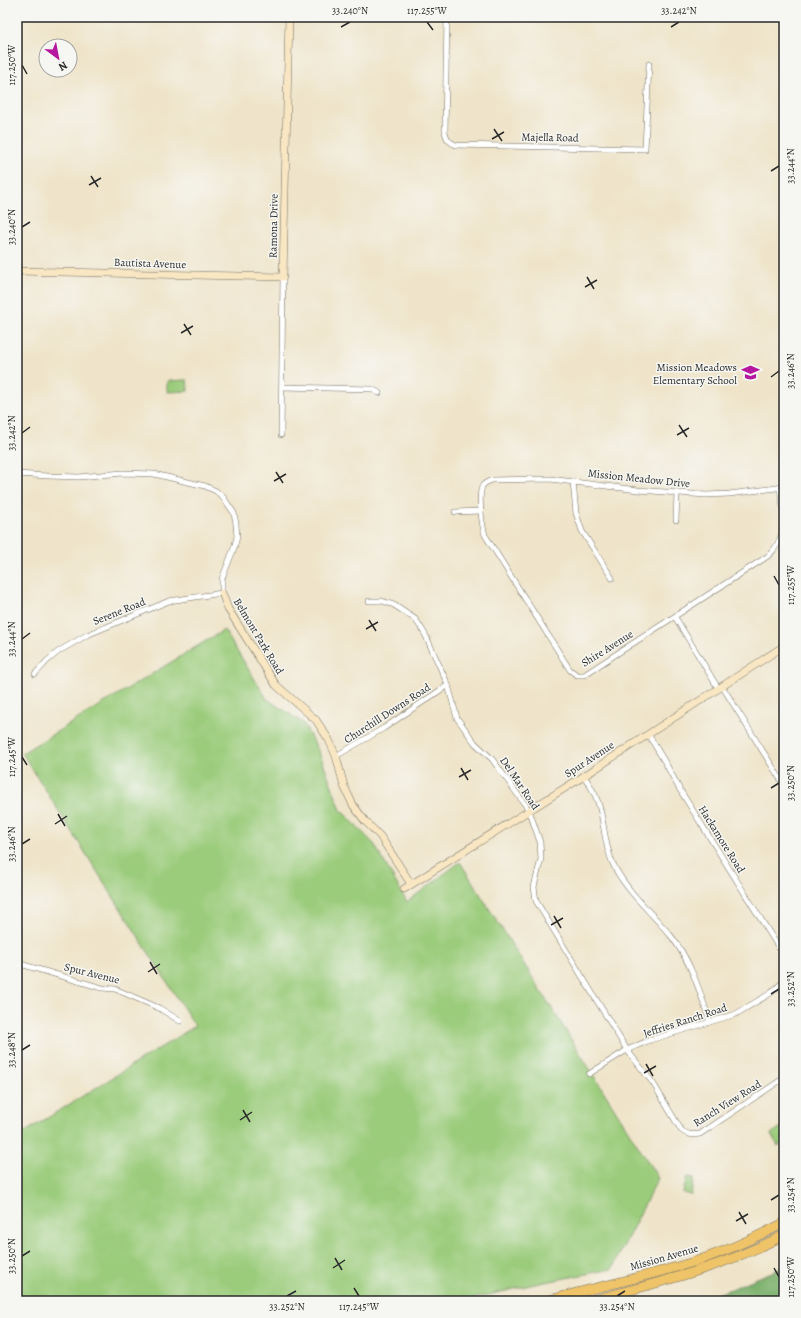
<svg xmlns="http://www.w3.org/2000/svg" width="801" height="1318" viewBox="0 0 801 1318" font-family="Alegreya,serif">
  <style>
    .green { fill: #9bcc7c; stroke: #637c54 }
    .forest { fill: #7cb06c; stroke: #546e4c }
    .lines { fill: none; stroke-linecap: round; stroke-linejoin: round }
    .street-casing { stroke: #706c62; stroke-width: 6 }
    .secondary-casing { stroke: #706c62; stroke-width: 8 }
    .highway-casing { stroke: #706c62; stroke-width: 10 }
    .street { stroke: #fff; stroke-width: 5 }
    .secondary { stroke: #f9e7c3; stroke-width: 7 }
    .highway { stroke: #efc469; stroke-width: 9 }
    .ticks { fill: none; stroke: #2b2b2b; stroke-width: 1.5 }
    .labels { text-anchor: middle; stroke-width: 3; stroke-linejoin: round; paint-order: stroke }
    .street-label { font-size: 11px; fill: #2b2b2b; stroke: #f6f6f2 }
    .poi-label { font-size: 11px; fill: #2b2b2b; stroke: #f6f6f2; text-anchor: end }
    .neatline { fill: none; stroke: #2b2b2b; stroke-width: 1.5 }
    .ticks-label { font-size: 10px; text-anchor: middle; fill: #2b2b2b }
  </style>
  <rect width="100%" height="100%" fill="#f6f6f2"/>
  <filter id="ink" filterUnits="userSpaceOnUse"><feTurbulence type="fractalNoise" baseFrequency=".025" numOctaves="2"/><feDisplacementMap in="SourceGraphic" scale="8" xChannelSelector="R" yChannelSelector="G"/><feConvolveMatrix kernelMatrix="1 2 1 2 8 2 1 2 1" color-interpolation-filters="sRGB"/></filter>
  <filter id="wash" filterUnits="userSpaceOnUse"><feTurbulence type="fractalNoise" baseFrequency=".012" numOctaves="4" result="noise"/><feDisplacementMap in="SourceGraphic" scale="16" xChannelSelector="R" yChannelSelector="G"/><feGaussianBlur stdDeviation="0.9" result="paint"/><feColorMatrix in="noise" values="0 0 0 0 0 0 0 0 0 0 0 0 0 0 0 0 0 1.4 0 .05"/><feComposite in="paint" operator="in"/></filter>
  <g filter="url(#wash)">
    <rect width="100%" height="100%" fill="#efe4c9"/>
    <!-- green -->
    <g class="green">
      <polygon points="187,380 188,391 167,392 167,381"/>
      <polygon points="224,630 267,699 303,723 319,752 341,810 374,844 407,902 460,862 658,1178 612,1269 535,1284 464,1301 17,1301 17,1137 195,1026 22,753"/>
      <polygon points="784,1125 784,1142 778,1146 771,1134"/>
      <polygon points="687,1177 694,1178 691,1195 683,1193"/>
    </g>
    <!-- forest -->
    <polygon class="forest" points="784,1267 784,1301 701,1301"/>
  </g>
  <g filter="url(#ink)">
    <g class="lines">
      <defs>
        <g id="street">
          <path d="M447,17L445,132C447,140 449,142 456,145L645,149L649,64"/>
          <polyline points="282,387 372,389 379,393"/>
          <polyline points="281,435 283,277"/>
          <polyline points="17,474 48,476 79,477 122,473 154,474 205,486 216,491 223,497 234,513 236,524 237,537 234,548 222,579 222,593 169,601 87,635 59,651 47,661 35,674"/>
          <polyline points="573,482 576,513 582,531 612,578"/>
          <path d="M784,487L729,494L706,495L638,490L550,479L492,480C488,482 483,483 482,487C478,497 482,525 485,535L570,670L577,675H584L768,556C778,547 782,537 784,524"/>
          <polyline points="780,488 784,514"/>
          <polyline points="455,512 481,511"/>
          <polyline points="676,520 677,493"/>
          <path d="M369,601H382L394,605L415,619L420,626L425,634L448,685L457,718L475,743L492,759L529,810L540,842L541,859L534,887L536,901L627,1050L653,1083L681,1130C687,1135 692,1135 700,1134L784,1078"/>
          <polyline points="675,617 718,688"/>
          <polyline points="722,686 784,785"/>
          <polyline points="648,734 666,764 680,790 779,948 784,952"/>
          <polyline points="336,756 384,728 448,685"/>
          <path d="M584,776C591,786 597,797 600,809C605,829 605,849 615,868C629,894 652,913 671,936C691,961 700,992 710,1022"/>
          <polyline points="17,963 102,988 115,989 159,1008 180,1021"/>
          <polyline points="589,1074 627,1050 650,1040 736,1014 771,993 784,981"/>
        </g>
        <g id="secondary">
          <polyline points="17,271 283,277 289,17"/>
          <polyline points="222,593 228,609 276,685 316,720 329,740 336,756 344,786 353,805 365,821 380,836 411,884"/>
          <polyline points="404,889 584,776 784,646"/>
        </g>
        <g id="highway">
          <path d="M546,1301C597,1287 650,1276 700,1260C729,1250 757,1237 784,1223"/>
          <path d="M589,1301C658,1283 721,1268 784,1235"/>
        </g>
      </defs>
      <!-- street casing -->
      <use href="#street" class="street-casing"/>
      <!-- secondary casing -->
      <use href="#secondary" class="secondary-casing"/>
      <!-- highway casing -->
      <use href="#highway" class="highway-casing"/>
      <!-- street -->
      <use href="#street" class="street"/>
      <!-- secondary -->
      <use href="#secondary" class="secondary"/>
      <!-- highway -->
      <use href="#highway" class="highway"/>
    </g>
  </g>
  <!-- ticks -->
  <path class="ticks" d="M427,22L433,30M341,27L350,22M671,27L679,22M22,65L27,74M494,129L502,141M492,139L504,132M771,171L779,166M91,176L98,187M89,185L101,178M22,227L30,222M587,277L594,289M585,287L597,280M184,324L191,335M181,333L193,326M771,377L779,371M679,425L687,437M22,433L30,427M677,435L689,428M276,472L283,483M274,481L286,474M774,576L779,585M369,620L376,631M366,629L378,622M22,639L30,633M22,757L27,765M461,768L468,780M459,777L471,770M771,788L779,783M58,814L65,826M55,824L67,816M22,844L30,839M554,916L561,928M551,925L563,918M150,962L157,974M148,972L160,964M771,994L779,989M22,1050L30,1045M646,1064L653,1076M644,1073L656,1066M243,1110L250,1122M240,1120L252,1112M771,1200L779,1195M739,1212L746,1224M736,1221L748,1214M22,1256L30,1251M335,1258L342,1270M333,1268L345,1260M774,1268L779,1277M354,1288L359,1296M287,1296L296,1291M617,1296L625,1291"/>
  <!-- icons -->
  <defs>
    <symbol id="school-bare" viewBox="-9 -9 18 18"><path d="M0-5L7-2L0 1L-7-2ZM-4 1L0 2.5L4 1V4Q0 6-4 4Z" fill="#b5179e" stroke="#f6f6f2" stroke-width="2.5" paint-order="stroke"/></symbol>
  </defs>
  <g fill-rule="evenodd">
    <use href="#school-bare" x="738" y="360" width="25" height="25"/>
  </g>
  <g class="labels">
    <!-- street labels -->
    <g class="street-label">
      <text transform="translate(550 137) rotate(1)" y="4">Majella Road</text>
      <text transform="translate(273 226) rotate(-89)" y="4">Ramona Drive</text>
      <text transform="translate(150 263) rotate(2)" y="4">Bautista Avenue</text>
      <text transform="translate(639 478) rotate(6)" y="4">Mission Meadow Drive</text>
      <text transform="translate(119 611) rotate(-22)" y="4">Serene Road</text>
      <text transform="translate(259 636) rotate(59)" y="4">Belmont Park Road</text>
      <text transform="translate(607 648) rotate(-32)" y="4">Shire Avenue</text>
      <text transform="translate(387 713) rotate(-33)" y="4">Churchill Downs Road</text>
      <text transform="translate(589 759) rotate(-33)" y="4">Spur Avenue</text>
      <text transform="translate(520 783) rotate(56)" y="4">Del Mar Road</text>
      <text transform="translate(722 839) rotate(58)" y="4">Hackamore Road</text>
      <text transform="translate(92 973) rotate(14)" y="4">Spur Avenue</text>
      <text transform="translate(685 1020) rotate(-18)" y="4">Jeffries Ranch Road</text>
      <text transform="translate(727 1103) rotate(-32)" y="4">Ranch View Road</text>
      <text transform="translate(664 1257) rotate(-16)" y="4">Mission Avenue</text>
    </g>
    <!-- poi labels -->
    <g class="poi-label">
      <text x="737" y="371">Mission Meadows<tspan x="737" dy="13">Elementary School</tspan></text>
    </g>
  </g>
  <!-- margin -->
  <rect width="801" height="1318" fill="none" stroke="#f6f6f2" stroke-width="44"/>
  <!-- north arrow -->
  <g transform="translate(58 58) rotate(148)"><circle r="19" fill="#f6f6f2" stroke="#a5a5a2"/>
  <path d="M0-3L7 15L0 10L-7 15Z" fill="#b5179e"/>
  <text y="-6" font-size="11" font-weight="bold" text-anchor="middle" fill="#2b2b2b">N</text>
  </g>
  <rect x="22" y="22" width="757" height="1274" class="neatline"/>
  <g class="ticks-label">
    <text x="350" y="14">33.240°N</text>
    <text x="427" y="14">117.255°W</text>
    <text x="679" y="14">33.242°N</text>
    <text transform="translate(11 65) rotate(-90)" y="4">117.250°W</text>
    <text transform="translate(790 166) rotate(-90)" y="4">33.244°N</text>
    <text transform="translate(11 227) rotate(-90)" y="4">33.240°N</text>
    <text transform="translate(790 371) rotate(-90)" y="4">33.246°N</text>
    <text transform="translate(11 433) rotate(-90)" y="4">33.242°N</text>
    <text transform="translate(790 585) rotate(-90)" y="4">117.255°W</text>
    <text transform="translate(11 639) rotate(-90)" y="4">33.244°N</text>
    <text transform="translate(11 757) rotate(-90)" y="4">117.245°W</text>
    <text transform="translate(790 783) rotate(-90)" y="4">33.250°N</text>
    <text transform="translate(11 844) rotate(-90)" y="4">33.246°N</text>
    <text transform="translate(790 989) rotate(-90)" y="4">33.252°N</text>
    <text transform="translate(11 1050) rotate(-90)" y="4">33.248°N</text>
    <text transform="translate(790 1195) rotate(-90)" y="4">33.254°N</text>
    <text transform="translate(11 1256) rotate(-90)" y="4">33.250°N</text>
    <text transform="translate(790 1277) rotate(-90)" y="4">117.250°W</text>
    <text x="287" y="1310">33.252°N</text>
    <text x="359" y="1310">117.245°W</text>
    <text x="617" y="1310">33.254°N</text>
  </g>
</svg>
